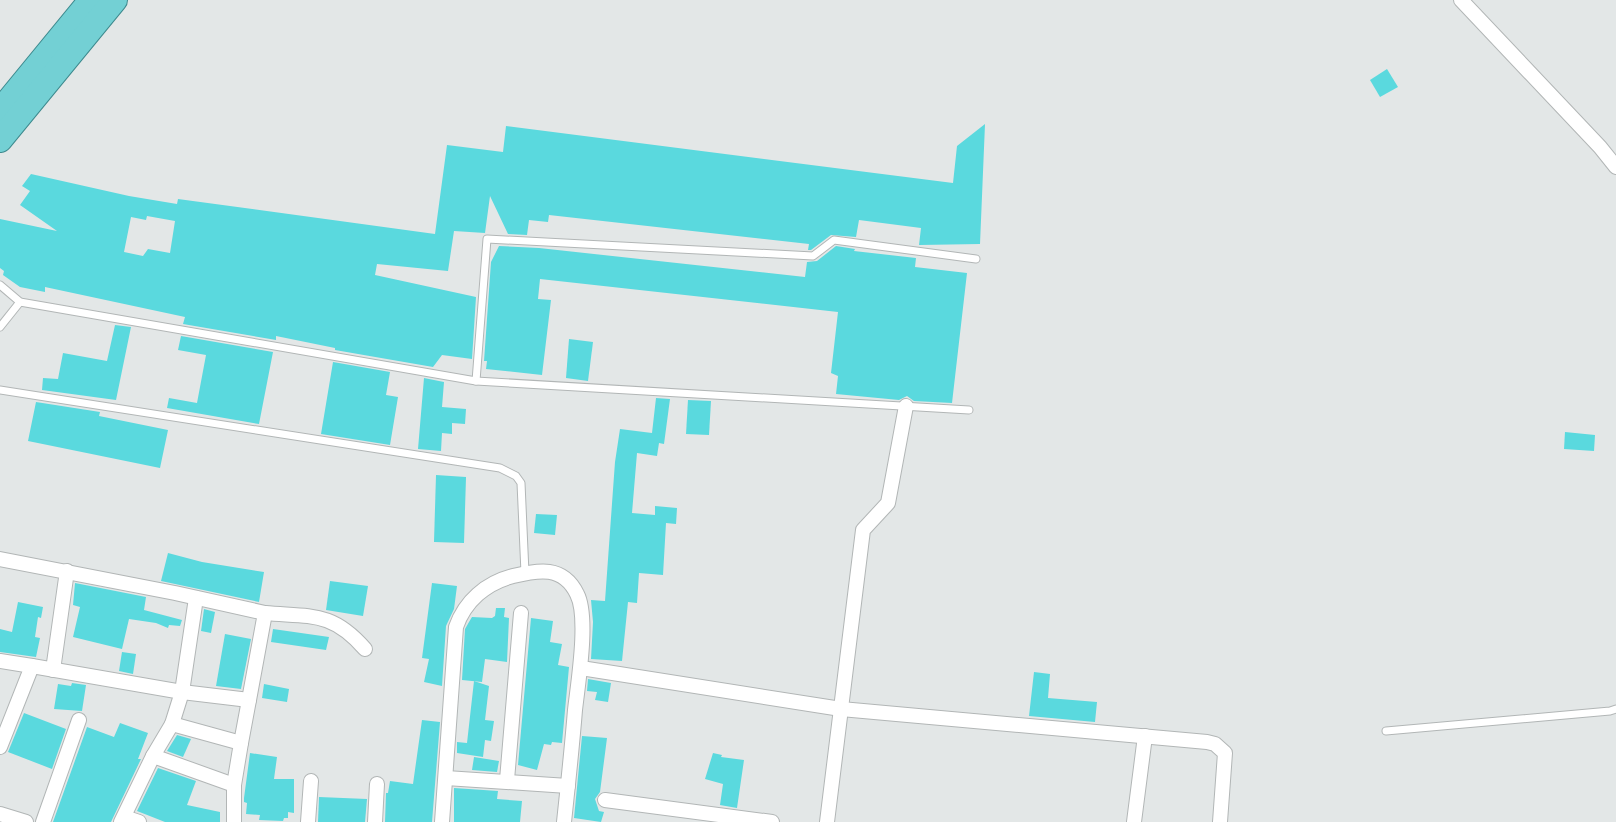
<svg xmlns="http://www.w3.org/2000/svg" width="1616" height="822" viewBox="0 0 1616 822" font-family="'Source Sans 3',sans-serif">
  <style>
    .building { fill: #5ad9de; fill-rule: evenodd }
    .lines { fill: none; stroke-linecap: round; stroke-linejoin: round }
    .service-casing { stroke: #b2b6b6; stroke-width: 9 }
    .minor-casing { stroke: #b2b6b6; stroke-width: 16 }
    .trunk-casing { stroke: #3e8a8e; stroke-width: 26 }
    .service { stroke: #fff; stroke-width: 7 }
    .minor { stroke: #fff; stroke-width: 14 }
    .trunk { stroke: #73d0d4; stroke-width: 24 }
  </style>
  <rect width="100%" height="100%" fill="#e3e7e7"/>
  <!-- building -->
  <g class="building">
    <polygon points="1387,69 1398,87 1380,97 1370,80"/>
    <path d="M985,124L980,244L919,245L921,228L859,220L856,237L831,235L811,250H808L809,244L549,215L548,222L529,220L527,235L508,234L490,196L485,233L454,231L448,271L377,264L375,275L476,297L472,359L442,355L433,367L335,350V348L276,336V340L183,324L185,317L45,287V292L20,287L3,275L4,271L0,268V219L57,231L20,205L30,191L22,186L31,174L129,196L177,204L178,199L435,234L447,145L503,152L506,126L953,183L957,146ZM147,216L175,221L170,253L148,249L143,256L124,252L131,217L146,220Z"/>
    <polygon points="499,246 539,248 805,277 807,262 817,261 836,246 855,249 854,251 916,258 915,267 967,273 952,403 914,401 907,396 899,400 836,394 838,376 831,373 838,312 540,279 538,299 551,300 542,375 486,369 487,361 484,361 491,262"/>
    <polygon points="115,325 131,327 116,400 42,390 43,378 58,379 63,353 107,361"/>
    <polygon points="181,336 273,352 259,424 167,408 169,398 197,403 206,355 178,350"/>
    <polygon points="569,339 593,342 588,381 566,378"/>
    <polygon points="333,362 390,372 386,395 398,397 390,445 321,434"/>
    <polygon points="424,378 444,382 442,407 466,409 465,424 452,423 452,434 442,433 441,451 418,449"/>
    <polygon points="656,398 670,399 664,444 659,443 657,456 637,453 632,513 655,515 655,506 677,508 676,524 666,523 663,575 639,573 637,603 628,602 622,661 591,659 593,622 591,600 605,601 615,462 620,429 652,433"/>
    <polygon points="688,400 711,401 709,435 686,434"/>
    <polygon points="36,402 100,412 99,416 168,430 160,468 28,441"/>
    <polygon points="1565,432 1595,435 1594,451 1564,449"/>
    <polygon points="436,475 466,477 464,543 434,542"/>
    <polygon points="536,514 557,515 555,535 534,533"/>
    <polygon points="168,553 202,562 264,572 259,602 161,581"/>
    <polygon points="330,581 368,586 363,616 326,610"/>
    <polygon points="75,583 146,597 144,610 182,620 180,626 169,625 168,628 156,623 129,619 122,649 73,637 80,607 73,605"/>
    <polygon points="432,583 457,586 454,609 446,626 442,686 424,682 429,659 422,658"/>
    <polygon points="18,602 43,607 41,618 38,617 35,637 40,638 36,657 0,652 0,629 12,632"/>
    <polygon points="496,608 505,608 504,617 509,618 507,662 485,659 482,682 462,680 465,629 469,622 472,617 492,618 495,616"/>
    <polygon points="204,609 215,612 211,633 201,631"/>
    <polygon points="531,618 553,621 550,642 562,644 558,665 569,667 562,743 552,742 551,745 544,744 537,770 518,765"/>
    <polygon points="273,629 329,637 326,650 271,642"/>
    <polygon points="225,634 251,639 241,689 216,686"/>
    <polygon points="122,652 136,654 133,674 119,671"/>
    <polygon points="1034,672 1050,674 1048,698 1097,702 1095,722 1029,716"/>
    <polygon points="588,679 611,683 608,702 595,700 597,692 587,691"/>
    <polygon points="474,681 489,686 485,720 494,721 491,741 485,740 483,757 457,753 457,742 467,743"/>
    <polygon points="72,683 86,685 82,711 54,709 58,684 71,686"/>
    <polygon points="264,684 289,689 287,702 262,698"/>
    <polygon points="24,713 66,729 52,769 8,752"/>
    <polygon points="422,720 440,722 432,822 385,822 386,793 388,793 390,781 413,784"/>
    <polygon points="120,723 148,733 138,759 141,759 111,822 53,822 87,727 114,737"/>
    <polygon points="177,735 191,739 183,757 167,751"/>
    <polygon points="582,736 607,738 600,792 595,799 599,811 604,812 601,822 574,818"/>
    <polygon points="250,753 277,757 274,779 294,779 294,813 288,812 288,818 284,818 283,821 259,820 260,815 246,814 247,803 244,802 244,798"/>
    <polygon points="713,753 722,755 721,757 744,760 737,808 720,805 723,784 705,779"/>
    <polygon points="474,757 499,761 497,772 472,770"/>
    <polygon points="158,768 196,781 187,805 220,812 220,822 165,822 137,811"/>
    <polygon points="454,788 498,791 497,799 522,801 520,822 454,822"/>
    <polygon points="319,797 367,799 365,822 318,822"/>
  </g>
  <g class="lines">
    <defs>
      <g id="service">
        <polyline points="0,285 20,302 476,381 969,410"/>
        <polyline points="0,327 20,302"/>
        <polyline points="476,381 487,239 813,256 834,240 976,259"/>
        <polyline points="0,390 500,468 516,476 521,483 525,573"/>
        <polyline points="1386,731 1610,711 1616,709"/>
      </g>
      <g id="minor">
        <polyline points="1461,0 1600,147 1616,167"/>
        <polyline points="0,559 175,593 265,613 249,700 182,692 32,666 0,747"/>
        <polyline points="196,598 182,692 172,724 241,743 234,785 234,822"/>
        <path d="M265,613C311,617 332,611 365,649"/>
        <polyline points="0,661 32,666"/>
        <polyline points="581,668 841,709 1207,742 1215,744 1225,753 1220,822"/>
        <polyline points="53,670 67,571"/>
        <polyline points="241,743 249,700"/>
        <polyline points="153,756 234,785"/>
        <polyline points="446,778 568,786"/>
        <polyline points="507,780 521,613"/>
        <polyline points="605,800 772,822"/>
        <polyline points="0,814 26,822"/>
        <polyline points="124,817 139,822"/>
        <polyline points="43,822 79,720"/>
        <polyline points="121,822 153,756 172,724"/>
        <polyline points="308,822 311,781"/>
        <polyline points="375,822 377,784"/>
        <path d="M442,822L456,627C465,601 486,583 513,576C538,570 563,565 577,594C589,617 578,683 575,710C572,747 568,785 564,822"/>
        <polyline points="827,822 863,530 888,503 906,406"/>
        <polyline points="1134,822 1145,736"/>
      </g>
      <g id="trunk">
        <polyline points="0,111 91,0"/>
        <polyline points="0,140 115,0"/>
      </g>
    </defs>
    <!-- service casing -->
    <use href="#service" class="service-casing"/>
    <!-- minor casing -->
    <use href="#minor" class="minor-casing"/>
    <!-- trunk casing -->
    <use href="#trunk" class="trunk-casing"/>
    <!-- service -->
    <use href="#service" class="service"/>
    <!-- minor -->
    <use href="#minor" class="minor"/>
    <!-- trunk -->
    <use href="#trunk" class="trunk"/>
  </g>
</svg>
